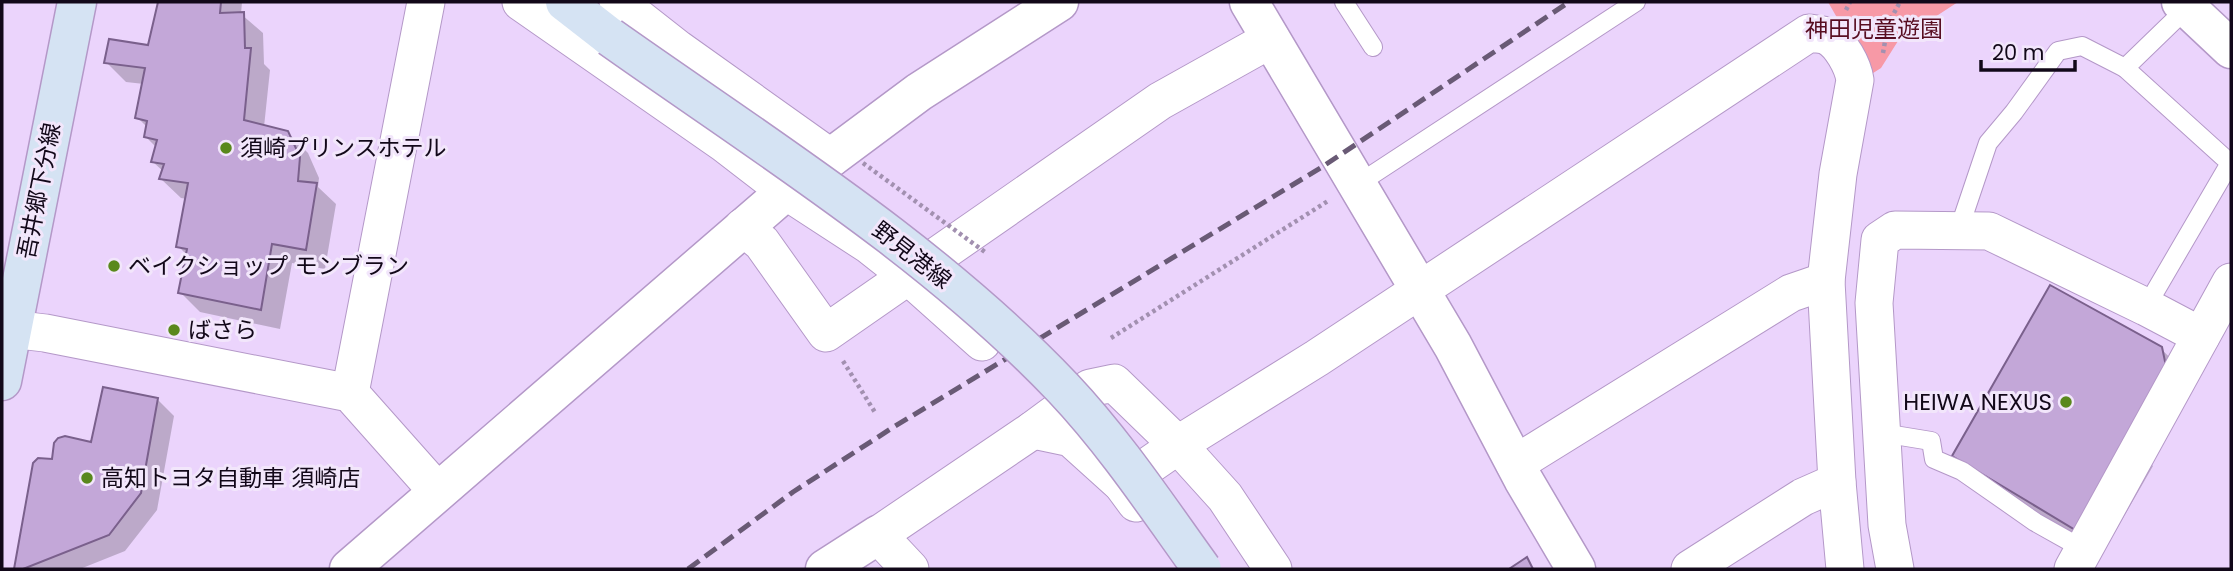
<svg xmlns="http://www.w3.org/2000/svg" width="2233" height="571" viewBox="0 0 2233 571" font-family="Poppins,'Noto Sans JP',sans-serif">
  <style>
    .green { fill: #f799a6 }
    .shadow { fill: #0003 }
    .building { fill: #c3a7d8; stroke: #7a608c; stroke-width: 2 }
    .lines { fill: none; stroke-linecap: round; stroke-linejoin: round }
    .service-casing { stroke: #b498c8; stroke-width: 20 }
    .minor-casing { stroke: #b498c8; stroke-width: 39 }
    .tertiary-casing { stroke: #b498c8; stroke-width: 41 }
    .secondary-casing { stroke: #b498c8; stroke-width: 41 }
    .path { stroke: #a290b0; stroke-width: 4.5; stroke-dasharray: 3.5 3.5; stroke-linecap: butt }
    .service { stroke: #fff; stroke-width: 18 }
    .minor { stroke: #fff; stroke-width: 37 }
    .tertiary { stroke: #fff; stroke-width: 38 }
    .secondary { stroke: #d5e3f3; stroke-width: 38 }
    .rail { stroke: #695a75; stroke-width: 5; stroke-dasharray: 14 7; stroke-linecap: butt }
    .secondary-bridge-casing { stroke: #b498c8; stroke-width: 41; stroke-linecap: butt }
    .path-bridge { stroke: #a290b0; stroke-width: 4.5; stroke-dasharray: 3.5 3.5; stroke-linecap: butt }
    .secondary-bridge { stroke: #d5e3f3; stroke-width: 38 }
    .poi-dot { fill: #59881c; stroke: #f2e6fb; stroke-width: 2.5 }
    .labels { text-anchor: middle; stroke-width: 6; stroke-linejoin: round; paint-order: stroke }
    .park-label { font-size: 23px; fill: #580d21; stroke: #f2e6fb }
    .poi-label { font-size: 23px; fill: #120819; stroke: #f2e6fb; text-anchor: start }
    .street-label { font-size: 23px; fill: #120819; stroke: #f2e6fb }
  </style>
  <rect width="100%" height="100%" fill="#ebd4fc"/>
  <!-- green -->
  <polygon class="green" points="1828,2 1958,2 1898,41 1881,68 1870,75"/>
  <!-- shadow -->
  <g class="shadow">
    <polygon points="160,2 242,2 241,14 263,33 264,64 270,70 264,127 287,132 308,153 319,178 318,187 336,204 325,269 292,263 280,329 200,312 180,292 187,255 178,246 187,199 181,198 161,179 164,172 153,162 157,148 146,137 147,127 137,117 144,84 126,82 106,62 150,47"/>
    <polygon points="2161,349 2182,369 2146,459 2153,466 2103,553 1974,476 1955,456"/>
    <polygon points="157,399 174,416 157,510 125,551 80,569 16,569 34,464 53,461 93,444"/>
  </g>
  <!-- building -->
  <g class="building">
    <polygon points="158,2 221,2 220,13 244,12 245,48 251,48 244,120 288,131 300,157 298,181 317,183 306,250 272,244 261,310 178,293 187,249 176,247 188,183 159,179 164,164 151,162 157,140 144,137 147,121 135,118 145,68 104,63 109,39 148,45"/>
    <polygon points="2050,285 2162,347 2167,371 2082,534 1952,456"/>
    <polygon points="103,387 158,398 141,493 109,535 23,569 14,569 33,463 38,458 52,459 54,443 58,438 65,436 91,442"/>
    <polygon points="1527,557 1533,569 1509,569"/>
  </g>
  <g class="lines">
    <defs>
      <g id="service">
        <polyline points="1344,2 1373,47"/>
        <polyline points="2125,68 2230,163 2146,307"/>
        <polyline points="1358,184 1636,2"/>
        <polyline points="1958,232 1988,143 2014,112 2058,51 2082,46 2125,68 2187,8"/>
        <polyline points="1882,433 1931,441 1934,459 1962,471 2035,522 2083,549"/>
      </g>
      <g id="minor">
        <polyline points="521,2 725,144 786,191 869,245 907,275 982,342"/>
        <polyline points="618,2 678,49 831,158"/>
        <polyline points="743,227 762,243 826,333 1160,101 1271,39"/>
        <polyline points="2,328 45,333 350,393 438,492"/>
        <polyline points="350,393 426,2"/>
        <polyline points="1515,464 1791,293 1826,281"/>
        <path d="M1122,484L1190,437L1317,358L1809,33C1815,34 1822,34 1827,36C1841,43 1853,66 1855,80L1838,174L1826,281L1837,482L1845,569"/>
        <polyline points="1136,503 1122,484 1071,438 1033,430 1090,388 1114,383 1178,445 1225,497 1273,569"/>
        <polyline points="910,569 878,535 1033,430"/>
        <polyline points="1690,569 1803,497 1837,482"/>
        <polyline points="1895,569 1887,525 1874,303 1880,240 1895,230 1989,231 2146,307 2201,336"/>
        <polyline points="2073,569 2231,282"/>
      </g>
      <g id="tertiary">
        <polyline points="1249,2 1453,346 1523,479 1576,569"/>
        <polyline points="2181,2 2231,49"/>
        <polyline points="349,569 786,191 919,92 1059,2"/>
        <polyline points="825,569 878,535"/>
      </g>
      <g id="secondary">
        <polyline points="565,2 610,37"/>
        <polyline points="2,381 77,2"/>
      </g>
    </defs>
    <!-- service casing -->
    <use href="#service" class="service-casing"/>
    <!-- minor casing -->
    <use href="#minor" class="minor-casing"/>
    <!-- tertiary casing -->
    <use href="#tertiary" class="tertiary-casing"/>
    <!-- secondary casing -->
    <use href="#secondary" class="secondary-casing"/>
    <!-- path -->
    <g class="path">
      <polyline points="1846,10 1850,2"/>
      <polyline points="1883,53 1888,24 1900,2"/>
      <polyline points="1111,338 1328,201"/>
      <polyline points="843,361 876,414"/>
    </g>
    <!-- service -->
    <use href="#service" class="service"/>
    <!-- minor -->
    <use href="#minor" class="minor"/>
    <!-- tertiary -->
    <use href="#tertiary" class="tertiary"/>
    <!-- secondary -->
    <use href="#secondary" class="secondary"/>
    <!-- rail -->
    <polyline class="rail" points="688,569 793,492 892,428 1322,167 1569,2"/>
    <defs>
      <path id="secondary-bridge" d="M610,37C764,146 932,250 1063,388C1115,443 1158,508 1202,569"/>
    </defs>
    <!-- secondary-bridge casing -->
    <use href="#secondary-bridge" class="secondary-bridge-casing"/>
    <!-- path-bridge -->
    <polyline class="path-bridge" points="863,163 985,252"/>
    <!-- secondary-bridge -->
    <use href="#secondary-bridge" class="secondary-bridge"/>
  </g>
  <!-- markers -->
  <g class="poi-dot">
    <circle cx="226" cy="148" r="7"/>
    <circle cx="114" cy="266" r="7"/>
    <circle cx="174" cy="330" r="7"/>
    <circle cx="2066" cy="402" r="7"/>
    <circle cx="87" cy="478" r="7"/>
  </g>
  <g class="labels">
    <!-- park labels -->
    <g class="park-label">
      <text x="1874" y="37">神田児童遊園</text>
    </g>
    <!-- poi labels -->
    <g class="poi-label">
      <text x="240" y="156">須崎プリンスホテル</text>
      <text x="128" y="274">ベイクショップ モンブラン</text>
      <text x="188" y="338">ばさら</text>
      <text x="2052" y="410" text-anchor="end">HEIWA NEXUS</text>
      <text x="101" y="486">高知トヨタ自動車 須崎店</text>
    </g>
    <!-- street labels -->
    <g class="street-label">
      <text transform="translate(39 191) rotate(-79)" y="8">吾井郷下分線</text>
      <text transform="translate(912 255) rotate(38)" y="8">野見港線</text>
    </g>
  </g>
  <!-- border -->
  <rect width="2233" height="571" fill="none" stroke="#120819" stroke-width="7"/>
  <!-- scale -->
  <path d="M1981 60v10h94v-10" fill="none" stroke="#120819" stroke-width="3.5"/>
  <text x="1992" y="60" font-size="21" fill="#120819" stroke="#f2e6fb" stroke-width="5" paint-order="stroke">20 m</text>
</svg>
